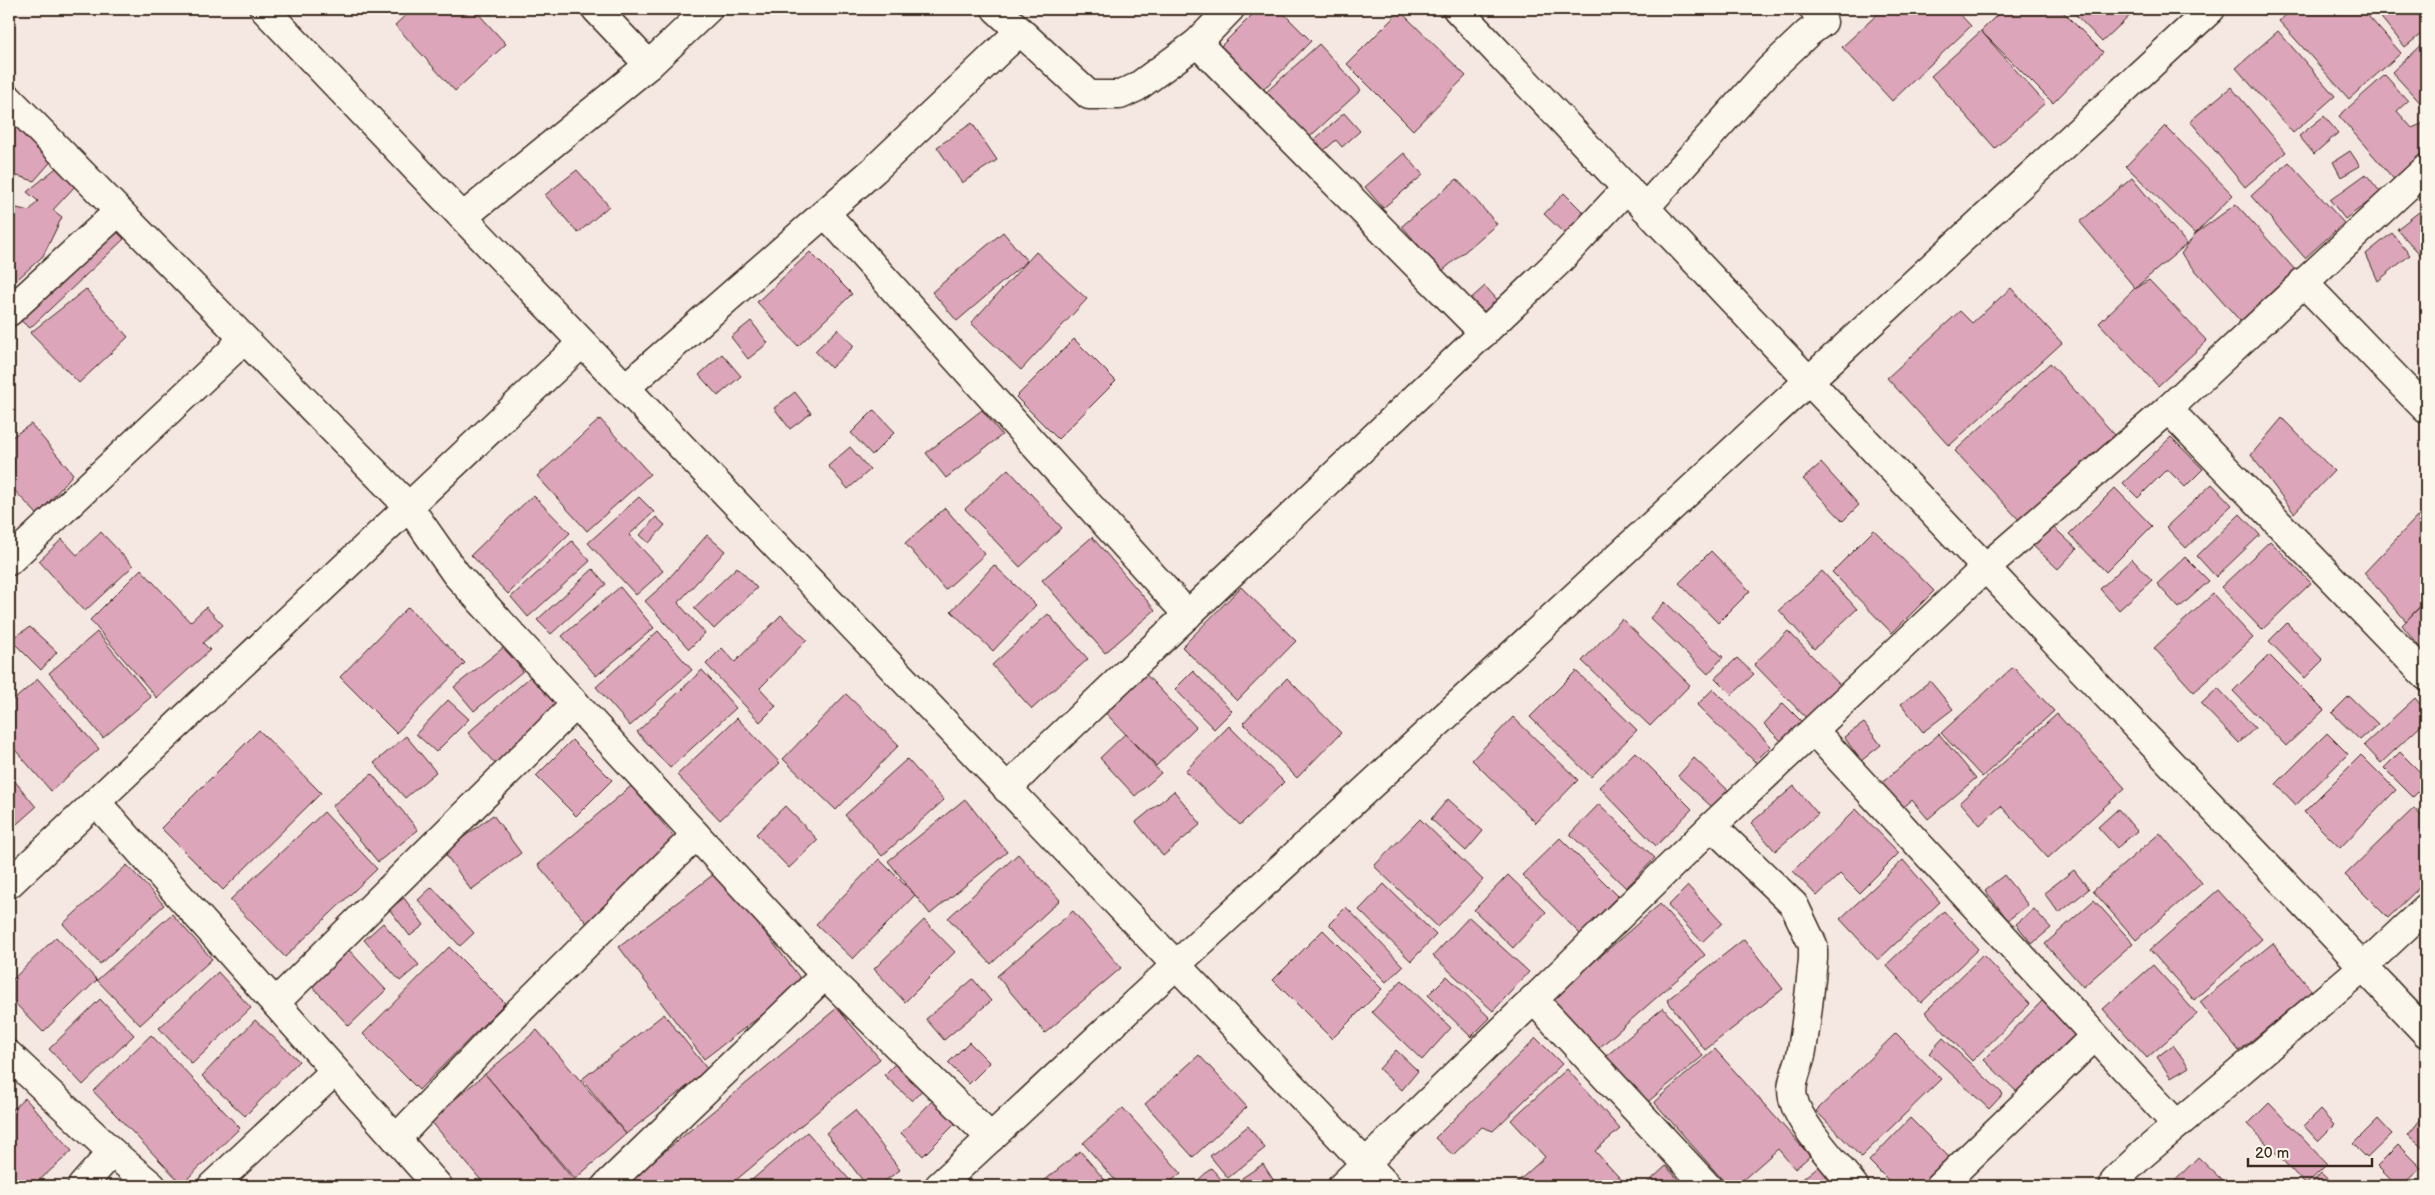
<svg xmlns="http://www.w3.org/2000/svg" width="2435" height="1195" viewBox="0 0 2435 1195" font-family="'Balsamiq Sans',sans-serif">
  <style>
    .building { fill: #dca5ba; stroke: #3b2a1e }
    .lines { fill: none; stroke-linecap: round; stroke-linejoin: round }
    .minor-casing { stroke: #3b2a1e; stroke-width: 31 }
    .minor { stroke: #fbf7ec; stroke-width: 28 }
  </style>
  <rect width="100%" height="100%" fill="#f5e7e2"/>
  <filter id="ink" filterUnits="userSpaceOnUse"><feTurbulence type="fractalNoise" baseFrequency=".02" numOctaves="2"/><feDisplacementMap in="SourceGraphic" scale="10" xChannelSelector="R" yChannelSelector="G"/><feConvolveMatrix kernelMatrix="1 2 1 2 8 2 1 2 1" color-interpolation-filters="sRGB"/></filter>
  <g filter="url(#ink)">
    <!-- building -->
    <g class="building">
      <polygon points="412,9 474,9 506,44 455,91 395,25"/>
      <polygon points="485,9 497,9 490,15"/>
      <polygon points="1258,9 1279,9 1311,41 1259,94 1216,51"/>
      <polygon points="1883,9 1955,9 1971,26 1892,101 1842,47"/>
      <polygon points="1970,9 1985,9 1976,16"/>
      <polygon points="2003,9 2060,9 2103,52 2053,103 1981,31"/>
      <polygon points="2070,9 2137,9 2102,42"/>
      <polygon points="2293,9 2362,9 2401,53 2349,99 2279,21"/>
      <polygon points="2374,9 2426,9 2426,30 2405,47"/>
      <polygon points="1400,11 1466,76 1413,130 1347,64"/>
      <polygon points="1981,31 2045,103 1995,148 1931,76"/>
      <polygon points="2278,31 2335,96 2293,133 2236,68"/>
      <polygon points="2426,40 2426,109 2392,72"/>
      <polygon points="1319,44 1361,90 1305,141 1263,95"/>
      <polygon points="2385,75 2408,101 2397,111 2412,128 2426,122 2426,159 2398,184 2339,116"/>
      <polygon points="2231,87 2286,152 2245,187 2190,121"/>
      <polygon points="9,110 55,157 34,181 18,176 9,185"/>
      <polygon points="1344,113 1360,131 1342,147 1336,140 1321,153 1312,142"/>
      <polygon points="2324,116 2338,133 2314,154 2299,136"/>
      <polygon points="972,123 997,160 962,183 937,147"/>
      <polygon points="2165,126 2233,195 2195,234 2126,166"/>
      <polygon points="2350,151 2360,166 2341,177 2333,162"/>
      <polygon points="1404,153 1423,175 1383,208 1365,187"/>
      <polygon points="2289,162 2344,223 2305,258 2251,196"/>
      <polygon points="62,163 77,184 53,210 62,217 43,256 9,287 9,206 29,211 38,201 27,192"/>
      <polygon points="577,170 609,206 578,233 545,195"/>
      <polygon points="2366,174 2381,193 2345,219 2330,200"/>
      <polygon points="2132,178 2187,244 2135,288 2080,222"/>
      <polygon points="1457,179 1497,224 1441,272 1402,226"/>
      <polygon points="1564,193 1590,219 1570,239 1544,214"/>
      <polygon points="2236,204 2297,272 2241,322 2181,254 2195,234"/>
      <polygon points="2419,212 2426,219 2426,261 2397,229"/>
      <polygon points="113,228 124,239 30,328 21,321"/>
      <polygon points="1003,232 1027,261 957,321 932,292"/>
      <polygon points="2392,233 2410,255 2378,281 2366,254"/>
      <polygon points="810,252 852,294 798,346 757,302"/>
      <polygon points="1036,252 1087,299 1021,370 971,323"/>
      <polygon points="2149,280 2207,341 2158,386 2099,323 2135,288"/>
      <polygon points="1485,286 1502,305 1485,320 1468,301"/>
      <polygon points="2011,288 2062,343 1949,446 1887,378 1960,311 1972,323"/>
      <polygon points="86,289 128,337 79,383 30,333"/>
      <polygon points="751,321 768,343 748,359 731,337"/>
      <polygon points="838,329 854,346 831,368 815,351"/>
      <polygon points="1074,339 1116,381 1058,439 1016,397"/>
      <polygon points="722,354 741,376 718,396 699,375"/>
      <polygon points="2050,363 2115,435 2021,522 1955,451"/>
      <polygon points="795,392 811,413 790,429 774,408"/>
      <polygon points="874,410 895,432 872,455 851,433"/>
      <polygon points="982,410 1002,435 946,478 926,453"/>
      <polygon points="2282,418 2334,471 2294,513 2251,455"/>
      <polygon points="600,419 650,474 587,531 537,476"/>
      <polygon points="31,424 73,474 38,515 9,485 9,439"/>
      <polygon points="2171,437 2203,469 2185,487 2167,469 2138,498 2123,483"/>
      <polygon points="850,447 870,470 848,489 828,466"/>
      <polygon points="1821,463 1859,505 1843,521 1803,479"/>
      <polygon points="1008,469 1062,528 1020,567 965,509"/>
      <polygon points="2212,484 2232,505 2186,548 2166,527"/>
      <polygon points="2115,488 2152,526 2106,572 2069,534"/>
      <polygon points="533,495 570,533 508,594 471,555"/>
      <polygon points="639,497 654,512 629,535 663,571 636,595 588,543"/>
      <polygon points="945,508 985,554 945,590 905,543"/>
      <polygon points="2240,514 2260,535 2216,577 2197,556"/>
      <polygon points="656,517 665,525 649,543 640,535"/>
      <polygon points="2417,517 2426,530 2426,600 2406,621 2364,573"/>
      <polygon points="2048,522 2077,549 2058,569 2029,542"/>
      <polygon points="1874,530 1934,591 1892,633 1832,572"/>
      <polygon points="101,532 133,566 85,611 39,561 62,539 77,555"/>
      <polygon points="707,535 725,551 678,603 705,633 689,649 645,601 662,586"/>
      <polygon points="1092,537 1155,610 1105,653 1042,580"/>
      <polygon points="572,541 590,561 528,617 511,597"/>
      <polygon points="2270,541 2311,583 2262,630 2221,587"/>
      <polygon points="1711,551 1750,591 1718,623 1679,583"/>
      <polygon points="2185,557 2209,581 2179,608 2157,584"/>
      <polygon points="2132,559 2152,580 2119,610 2100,589"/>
      <polygon points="994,565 1036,605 993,651 951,611"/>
      <polygon points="737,567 757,588 714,629 694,608"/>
      <polygon points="141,569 190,622 206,607 223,625 203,643 210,650 157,698 90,620"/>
      <polygon points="593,569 606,584 551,634 537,620"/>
      <polygon points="1822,571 1857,609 1814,649 1779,610"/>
      <polygon points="620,587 654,628 596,676 562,636"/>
      <polygon points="1241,587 1296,641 1237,701 1182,647"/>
      <polygon points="2213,594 2253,638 2194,692 2154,648"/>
      <polygon points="2426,601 2426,655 2402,625"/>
      <polygon points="1665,602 1723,657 1708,674 1650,618"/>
      <polygon points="408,607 465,663 396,733 340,677"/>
      <polygon points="1048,614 1088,659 1032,709 992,665"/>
      <polygon points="781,615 807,640 760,688 776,706 760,722 706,664 722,648 735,662"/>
      <polygon points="1622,619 1690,685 1650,726 1582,661"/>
      <polygon points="2287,623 2323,660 2305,678 2269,641"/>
      <polygon points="30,627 57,652 41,670 10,639"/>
      <polygon points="658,631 692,670 630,726 596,687"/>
      <polygon points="1788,631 1843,688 1810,722 1754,664"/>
      <polygon points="97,632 151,697 103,738 49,673"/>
      <polygon points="504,647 523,671 474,711 454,687"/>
      <polygon points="2269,655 2324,710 2286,746 2233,691"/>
      <polygon points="1737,658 1754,674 1732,695 1715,678"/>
      <polygon points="1136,664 1196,727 1156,766 1096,703"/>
      <polygon points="2013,667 2054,711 1982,777 1941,733"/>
      <polygon points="702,670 736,708 670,768 637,732"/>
      <polygon points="1193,671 1232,711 1214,729 1175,689"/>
      <polygon points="1576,671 1637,730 1591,777 1530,717"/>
      <polygon points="530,677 559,708 496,765 468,733"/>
      <polygon points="1287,678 1341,733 1297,778 1243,723"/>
      <polygon points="38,679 99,749 51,791 9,743 9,704"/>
      <polygon points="1930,681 1953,709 1923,732 1901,704"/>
      <polygon points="2218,688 2255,728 2239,743 2201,704"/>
      <polygon points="1713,689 1771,746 1755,762 1697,705"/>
      <polygon points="846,694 899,745 836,810 783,759"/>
      <polygon points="2349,696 2378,724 2360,740 2332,713"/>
      <polygon points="2415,698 2426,711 2426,721 2381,763 2364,745"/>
      <polygon points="448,700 469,719 436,752 416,734"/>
      <polygon points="1783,703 1805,725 1785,745 1764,724"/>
      <polygon points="2057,714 2125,788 2048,858 2001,806 1980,825 1960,802"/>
      <polygon points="1513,717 1578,780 1536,823 1472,760"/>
      <polygon points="737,718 780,763 720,820 677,775"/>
      <polygon points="1864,723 1881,745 1861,761 1844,737"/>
      <polygon points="1229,726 1284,782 1240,825 1185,771"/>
      <polygon points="259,730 321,793 223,890 161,828"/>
      <polygon points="2327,733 2348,754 2296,805 2276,784"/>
      <polygon points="1125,734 1161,773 1135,796 1100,758"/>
      <polygon points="1939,734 1976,778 1928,819 1912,800 1899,811 1878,786"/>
      <polygon points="406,736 436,772 405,798 374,763"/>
      <polygon points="572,740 612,780 576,816 536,776"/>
      <polygon points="1635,752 1692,809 1656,846 1599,787"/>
      <polygon points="2400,752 2426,778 2426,784 2413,797 2384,768"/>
      <polygon points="2361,755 2396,790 2340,848 2304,812"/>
      <polygon points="1694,758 1730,792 1714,809 1678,776"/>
      <polygon points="907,759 944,800 882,856 845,815"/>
      <polygon points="9,774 36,807 9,831"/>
      <polygon points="372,774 418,830 378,862 332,806"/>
      <polygon points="631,786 683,847 590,927 538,865"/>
      <polygon points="1794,786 1818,814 1775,851 1751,823"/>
      <polygon points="1174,791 1201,824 1163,856 1136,822"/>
      <polygon points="965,799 1007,852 930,914 888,861"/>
      <polygon points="1448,799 1483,831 1466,851 1431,819"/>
      <polygon points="1599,804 1655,858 1626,888 1570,834"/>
      <polygon points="785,806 818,840 789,868 756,834"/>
      <polygon points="2414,808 2426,821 2426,881 2388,918 2345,875"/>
      <polygon points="1856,809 1899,853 1859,893 1840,874 1817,896 1793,871"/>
      <polygon points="2118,809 2137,831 2117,848 2098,827"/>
      <polygon points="324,812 377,869 285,957 230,900"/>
      <polygon points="493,815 521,853 471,890 444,852"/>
      <polygon points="1420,819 1483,880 1438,927 1374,866"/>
      <polygon points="2160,833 2202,883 2136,940 2093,891"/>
      <polygon points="1560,838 1618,896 1580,934 1522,875"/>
      <polygon points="1018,854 1060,900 991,964 948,918"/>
      <polygon points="879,859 915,895 853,959 816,924"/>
      <polygon points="1903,860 1940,902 1878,960 1840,919"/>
      <polygon points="127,865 164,905 100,964 63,924"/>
      <polygon points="2074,870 2089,889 2059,913 2044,893"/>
      <polygon points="718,871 804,983 704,1059 619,947"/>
      <polygon points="1508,875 1546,912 1513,948 1474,910"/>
      <polygon points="2004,875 2028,905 2008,920 1985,890"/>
      <polygon points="1384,884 1436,935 1411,961 1359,910"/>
      <polygon points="1688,886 1722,923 1702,942 1668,906"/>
      <polygon points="432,887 474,933 460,946 418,900"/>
      <polygon points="2218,890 2262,939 2194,1000 2150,950"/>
      <polygon points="404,898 424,925 410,936 389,909"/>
      <polygon points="2094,900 2133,943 2083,987 2045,944"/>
      <polygon points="1660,904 1705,955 1591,1055 1547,1003"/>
      <polygon points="1346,907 1403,966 1386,982 1329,924"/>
      <polygon points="2034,909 2051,928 2032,944 2016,924"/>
      <polygon points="1073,911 1121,968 1045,1033 997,976"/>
      <polygon points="1944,911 1978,949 1921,1003 1886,965"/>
      <polygon points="172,914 212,959 140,1025 97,980"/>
      <polygon points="1469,917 1529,972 1493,1011 1433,956"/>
      <polygon points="924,920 955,952 905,1002 874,969"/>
      <polygon points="383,923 419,965 400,981 364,940"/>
      <polygon points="1323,930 1382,989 1332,1039 1273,980"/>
      <polygon points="56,937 97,980 43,1032 9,997 9,983"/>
      <polygon points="1744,939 1783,989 1705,1050 1667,1000"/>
      <polygon points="2273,943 2312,991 2239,1051 2200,1002"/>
      <polygon points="346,947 386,990 349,1026 308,982"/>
      <polygon points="449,947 505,1003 419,1090 363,1034"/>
      <polygon points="1983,955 2030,1004 1972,1061 1925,1012"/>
      <polygon points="2153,965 2197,1014 2147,1058 2103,1009"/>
      <polygon points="218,972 251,1008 192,1064 159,1028"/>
      <polygon points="1447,976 1490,1018 1471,1037 1428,995"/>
      <polygon points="973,979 991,1001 944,1040 926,1019"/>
      <polygon points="1402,980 1451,1028 1422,1060 1372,1012"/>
      <polygon points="100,999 134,1035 83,1085 49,1049"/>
      <polygon points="2043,1000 2079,1036 2021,1096 1984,1060"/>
      <polygon points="837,1008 880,1059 729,1186 623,1186"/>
      <polygon points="1663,1008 1703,1056 1644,1105 1605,1057"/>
      <polygon points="664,1014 708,1070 626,1134 582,1079"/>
      <polygon points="255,1020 299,1061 245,1116 202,1076"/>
      <polygon points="537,1030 626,1134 575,1179 485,1074"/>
      <polygon points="1896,1033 1941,1079 1861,1157 1816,1111"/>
      <polygon points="151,1035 240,1128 182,1184 93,1091"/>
      <polygon points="1536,1038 1562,1064 1493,1131 1482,1127 1453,1155 1435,1138"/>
      <polygon points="1943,1038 2003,1094 1989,1109 1929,1053"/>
      <polygon points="969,1042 990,1063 969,1084 948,1063"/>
      <polygon points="2173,1045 2189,1067 2171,1078 2157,1057"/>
      <polygon points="1715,1049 1810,1156 1795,1169 1778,1149 1736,1186 1728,1186 1654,1102"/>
      <polygon points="1396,1050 1418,1071 1402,1090 1379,1069"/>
      <polygon points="1199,1055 1247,1107 1193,1157 1145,1104"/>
      <polygon points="898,1061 925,1087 912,1101 884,1075"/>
      <polygon points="1567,1069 1620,1129 1595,1151 1627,1186 1513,1186 1545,1157 1511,1120"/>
      <polygon points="485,1074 578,1185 577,1186 486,1186 430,1120"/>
      <polygon points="936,1097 959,1120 923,1156 901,1133"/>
      <polygon points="25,1098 72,1151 33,1186 9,1186 9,1113"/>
      <polygon points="2269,1103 2327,1164 2306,1185 2248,1124"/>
      <polygon points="1123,1108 1181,1173 1165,1186 1120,1186 1083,1143"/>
      <polygon points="855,1110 900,1170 878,1186 867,1186 826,1133"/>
      <polygon points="2320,1110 2334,1125 2318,1141 2304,1126"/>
      <polygon points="2425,1114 2426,1115 2426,1151 2408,1135"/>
      <polygon points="1910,1118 1951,1159 1924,1186 1894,1186 1869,1161"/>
      <polygon points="2378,1119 2392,1134 2367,1158 2353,1144"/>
      <polygon points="1248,1126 1265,1148 1228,1178 1210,1156"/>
      <polygon points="807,1132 855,1186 745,1186"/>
      <polygon points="2398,1145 2421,1168 2401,1186 2397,1186 2377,1166"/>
      <polygon points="1080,1151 1110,1186 1038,1186"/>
      <polygon points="2198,1157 2223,1181 2218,1186 2170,1186"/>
      <polygon points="1263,1164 1274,1181 1266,1186 1247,1186 1242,1178"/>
      <polygon points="1821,1164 1835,1182 1830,1186 1794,1186"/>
      <polygon points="1666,1166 1684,1186 1644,1186"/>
      <polygon points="1211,1168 1222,1180 1215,1186 1192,1186"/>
      <polygon points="2321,1173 2335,1186 2309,1186"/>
    </g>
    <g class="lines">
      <defs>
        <g id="minor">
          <polyline points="264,9 1387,1186"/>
          <polyline points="596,9 649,65"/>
          <polyline points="996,9 1089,95 1120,95 1137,87 1197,43 1230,9"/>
          <polyline points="1457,9 2426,1033"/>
          <polyline points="1197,43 1484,333"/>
          <polyline points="9,99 409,507 456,574 696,835 825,975 991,1138"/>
          <polyline points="1645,208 1769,70 1808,33 1823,22 1814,9"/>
          <polyline points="826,214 1188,615"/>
          <polyline points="463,217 649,65 708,9"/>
          <polyline points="2303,282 2426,409"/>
          <polyline points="9,312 118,212"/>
          <polyline points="625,388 874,170 1020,31"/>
          <polyline points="2168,409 2426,676"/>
          <polyline points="9,561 230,353 242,338"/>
          <polyline points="1814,731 2177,1125"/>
          <polyline points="1007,789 1050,746 1559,261 1627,188"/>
          <polyline points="96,802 438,1186"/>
          <path d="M1712,826L1794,905L1813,945V959C1810,989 1807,1020 1802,1050C1800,1066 1789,1082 1793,1098C1799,1125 1837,1164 1854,1186"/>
          <polyline points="9,884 582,343"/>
          <polyline points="1533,999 1707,1186"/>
          <polyline points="275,1003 576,704"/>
          <polyline points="9,1055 112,1152 152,1186"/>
          <polyline points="396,1139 503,1027 696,835"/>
          <polyline points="82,1186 112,1152"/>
          <polyline points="212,1186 335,1071"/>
          <polyline points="606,1186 825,975"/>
          <polyline points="939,1186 1175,966 2211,9"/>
          <polyline points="1342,1186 1712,826 1985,568 2168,409 2426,169"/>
          <polyline points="1940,1186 2095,1036"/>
          <polyline points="2114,1186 2115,1180 2144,1153 2364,966 2426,908"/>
        </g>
      </defs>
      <!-- minor casing -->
      <use href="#minor" class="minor-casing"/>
      <!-- minor -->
      <use href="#minor" class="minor"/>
    </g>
  </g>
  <!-- margin -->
  <rect width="2435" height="1195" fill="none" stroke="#fbf7ec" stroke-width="30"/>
  <rect x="15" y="15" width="2405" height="1165" fill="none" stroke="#3b2a1e" stroke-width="2" filter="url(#ink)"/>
  <!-- scale -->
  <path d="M2248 1158v8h124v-8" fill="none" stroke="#3b2a1e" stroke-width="2.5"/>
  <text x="2255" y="1158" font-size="15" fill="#3b2a1e" stroke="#fbf7ec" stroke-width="4" paint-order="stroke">20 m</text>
</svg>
